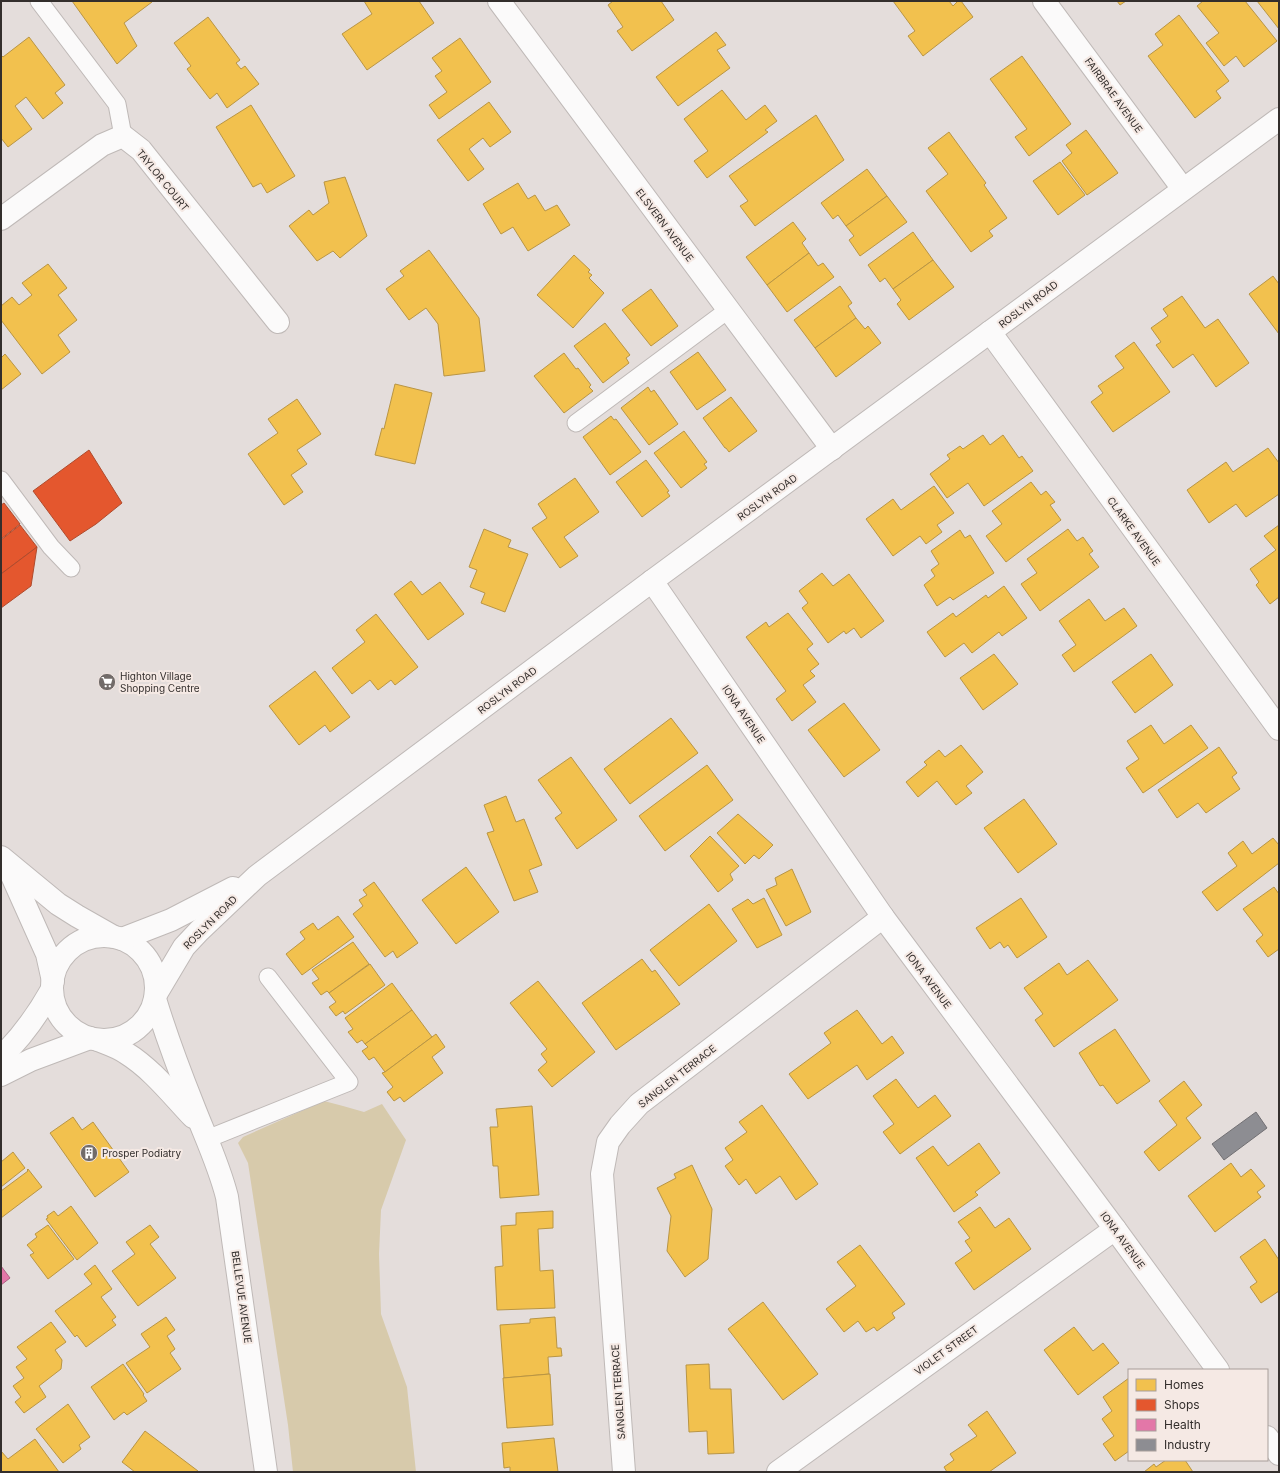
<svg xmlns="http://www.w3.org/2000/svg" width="1280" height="1473" viewBox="0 0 1280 1473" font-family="Inter,sans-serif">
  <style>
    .green { fill: #d7caab }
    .homes { fill: #f2c14e; stroke: #b99544 }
    .shops { fill: #e4572e; stroke: #af4b2d }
    .health { fill: #e377a8; stroke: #ae6183 }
    .industry { fill: #8d8d92; stroke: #727073 }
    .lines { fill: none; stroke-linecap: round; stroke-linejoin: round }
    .lane-casing { stroke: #bfb9b7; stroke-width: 19 }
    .street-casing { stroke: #bfb9b7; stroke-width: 24 }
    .secondary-casing { stroke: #bfb9b7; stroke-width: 24 }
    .lane { stroke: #fbfafa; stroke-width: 17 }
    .street { stroke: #fbfafa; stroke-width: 22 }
    .secondary { stroke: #fbfafa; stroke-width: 22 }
    .labels { text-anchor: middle; stroke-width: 4; stroke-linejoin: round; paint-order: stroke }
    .street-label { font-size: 10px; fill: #332e2c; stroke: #f5e9e4 }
    .poi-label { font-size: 10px; fill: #332e2c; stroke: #f5e9e4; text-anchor: start }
  </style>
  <rect width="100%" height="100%" fill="#e4dddb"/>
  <!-- green -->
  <polygon class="green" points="324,1101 343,1106 364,1112 382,1104 406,1140 381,1210 379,1254 381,1314 407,1387 416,1472 293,1472 288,1425 248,1163 238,1143 243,1137"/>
  <!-- homes -->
  <g class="homes">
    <polygon points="72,1 151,1 152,2 124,23 137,46 117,64"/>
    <polygon points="364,1 419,1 434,23 367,70 342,34 372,14"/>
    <polygon points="613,1 661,1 674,20 632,51 617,31 623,27 608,5"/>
    <polygon points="893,1 949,1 953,6 958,1 961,1 973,17 923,56 908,36 915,31"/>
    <polygon points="1117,1 1126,1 1120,5"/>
    <polygon points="1203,1 1245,1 1277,41 1244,67 1236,56 1224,66 1206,43 1219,33 1197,6"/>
    <polygon points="1257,1 1279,1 1279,29"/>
    <polygon points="1179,15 1229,81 1216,91 1221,98 1195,118 1148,56 1163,45 1155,34"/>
    <polygon points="208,17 240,60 236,63 241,69 245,66 259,84 227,108 217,93 210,99 187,69 191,66 174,43"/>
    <polygon points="716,32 726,45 717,50 730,68 678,106 656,77"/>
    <polygon points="29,37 65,85 55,93 63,103 43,119 26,97 15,106 32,129 8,147 1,138 1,55 3,57"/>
    <polygon points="460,38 491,82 439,119 429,105 447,92 435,76 442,71 432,58"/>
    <polygon points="1022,56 1071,124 1029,156 1015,137 1027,129 990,79"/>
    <polygon points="722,90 746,120 765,105 777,121 765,130 768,132 707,178 694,161 708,151 684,119"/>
    <polygon points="489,102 511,132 490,147 483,138 469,149 484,169 468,181 437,140"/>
    <polygon points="251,105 295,176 267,193 261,183 253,187 216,127"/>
    <polygon points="816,115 844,160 755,226 740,206 748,201 729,176"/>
    <polygon points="1086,130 1118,173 1087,195 1062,161 1072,153 1066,145"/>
    <polygon points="949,132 986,183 984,185 1007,218 989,231 993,236 971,252 926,191 948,174 928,148"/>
    <polygon points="1060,162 1085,195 1058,215 1033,181"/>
    <polygon points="867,169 887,196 846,226 838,215 833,219 821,203"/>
    <polygon points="345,177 367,236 340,258 333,251 317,261 289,226 309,210 313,215 329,203 324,182"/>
    <polygon points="518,183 528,199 535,195 545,211 557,205 570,225 528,251 513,227 501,234 483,204"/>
    <polygon points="887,196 907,222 860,256 849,240 854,236 846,226"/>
    <polygon points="793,222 806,239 802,243 809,253 767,285 746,257"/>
    <polygon points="913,232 933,260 893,289 885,278 880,282 868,265"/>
    <polygon points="429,250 479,318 485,371 444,376 438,324 426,308 409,320 386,289 404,276 400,271"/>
    <polygon points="809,253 818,266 823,263 834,277 787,312 767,285"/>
    <polygon points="574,255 590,270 588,272 592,275 589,278 604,293 573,328 537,295"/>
    <polygon points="933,260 954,287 909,320 897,304 901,300 893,289"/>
    <polygon points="48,264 67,288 58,295 77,320 58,335 70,352 42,374 1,320 1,306 12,297 19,305 32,295 22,283"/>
    <polygon points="1273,276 1279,284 1279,334 1249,294"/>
    <polygon points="840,286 852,303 848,306 856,318 815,348 794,320"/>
    <polygon points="651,289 678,326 651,346 622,310"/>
    <polygon points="1182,296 1205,328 1218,319 1249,363 1216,387 1193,354 1173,368 1156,345 1161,342 1151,328 1168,316 1163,309"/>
    <polygon points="856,318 865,329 868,326 881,343 836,377 815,348"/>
    <polygon points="605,323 630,355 626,358 629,363 603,383 574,346"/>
    <polygon points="1134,342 1170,392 1113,432 1091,402 1103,393 1098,386 1124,368 1115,356"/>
    <polygon points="698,352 726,390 697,410 670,372"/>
    <polygon points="564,353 576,369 578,368 591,385 589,387 593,391 564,413 534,376"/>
    <polygon points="5,354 21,374 1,390 1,358"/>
    <polygon points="395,384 432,393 415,464 375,455 382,428 384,429"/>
    <polygon points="648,387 651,392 654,390 678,424 649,445 621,408"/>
    <polygon points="731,397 757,431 729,452 726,448 725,448 703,418"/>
    <polygon points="297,399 321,434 297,450 307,464 291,475 303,492 284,505 248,454 278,433 268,419"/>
    <polygon points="611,416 614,420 616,419 641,452 610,475 583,437"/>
    <polygon points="684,431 707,462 704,464 707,468 681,488 654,453"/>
    <polygon points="983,435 990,445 1003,435 1019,458 1022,456 1033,471 984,506 968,483 947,498 930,474 950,459 947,455 960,446 963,449"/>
    <polygon points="1268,448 1279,463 1279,494 1246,517 1236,504 1209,523 1187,490 1226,462 1233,472"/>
    <polygon points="646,460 669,491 667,492 670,496 642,517 616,482"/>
    <polygon points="575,478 599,512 564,537 578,556 560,568 532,528 547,518 538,504"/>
    <polygon points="1031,482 1041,495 1046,491 1055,502 1050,505 1061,520 1006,562 986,536 1002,524 992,511"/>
    <polygon points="934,486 954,513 937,525 942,532 926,544 920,536 893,556 866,519 893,499 901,510"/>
    <polygon points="1279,525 1279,597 1270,604 1256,585 1259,582 1250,569 1276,550 1264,536"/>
    <polygon points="484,529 511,540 508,547 528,554 505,612 481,603 485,593 470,587 477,570 469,567"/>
    <polygon points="1068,529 1077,541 1083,537 1093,551 1089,554 1099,567 1040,611 1021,584 1037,573 1027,559"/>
    <polygon points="960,530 965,538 970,535 994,573 953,600 950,597 937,606 924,585 935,576 931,570 939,564 931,551"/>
    <polygon points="822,573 833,586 849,574 884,621 861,638 854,628 846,634 844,631 828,643 802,608 808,603 799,591"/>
    <polygon points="411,581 422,595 440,582 464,614 428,640 394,594"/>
    <polygon points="1004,586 1027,618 1002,636 999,632 972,653 964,643 945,657 927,632 953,613 956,617 986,595 988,598"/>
    <polygon points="1089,599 1105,621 1124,608 1137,626 1074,672 1062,655 1076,645 1059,621"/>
    <polygon points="788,613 813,644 807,649 819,664 810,671 815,676 803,685 816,702 792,721 776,699 786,691 746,637 766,622 769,627"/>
    <polygon points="376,614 418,667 395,685 391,680 378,690 370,680 352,694 332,668 365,642 356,630"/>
    <polygon points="994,654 1018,684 983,710 960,678"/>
    <polygon points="1151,654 1173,685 1135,713 1112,682"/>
    <polygon points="315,671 350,717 330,732 325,725 299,745 269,706"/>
    <polygon points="844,703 880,750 844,777 808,730"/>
    <polygon points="671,718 698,753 630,804 604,769"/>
    <polygon points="1151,725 1164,744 1191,725 1208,748 1143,793 1126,768 1139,759 1127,741"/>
    <polygon points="961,745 983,772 966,786 972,793 956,805 937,781 918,797 906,782 927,765 924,762 939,750 945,757"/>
    <polygon points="1219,747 1237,773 1232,777 1240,789 1206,813 1198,803 1177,818 1158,790"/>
    <polygon points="571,757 617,820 577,849 555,818 562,813 538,780"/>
    <polygon points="707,765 733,800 665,851 639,816"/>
    <polygon points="506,796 516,822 524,819 542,865 529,870 538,892 514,901 487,833 494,831 484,805"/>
    <polygon points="1024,799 1057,844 1018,873 984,828"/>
    <polygon points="738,814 773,845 759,859 754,855 745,864 717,833"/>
    <polygon points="710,836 739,866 730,874 733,880 718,892 690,856"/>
    <polygon points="1273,838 1279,845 1279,863 1217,911 1202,892 1237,866 1228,853 1243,841 1252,854"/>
    <polygon points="466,867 499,912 456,944 422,900"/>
    <polygon points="792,869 811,912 786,926 766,890 777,885 775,878"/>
    <polygon points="374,882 418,943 397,958 393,951 385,957 353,914 363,906 359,900 367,895 363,890"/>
    <polygon points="1274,887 1279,894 1279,949 1268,957 1256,941 1263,935 1243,909"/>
    <polygon points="764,898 782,935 757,948 732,909 748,899 753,904"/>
    <polygon points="1021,898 1047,937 1017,958 1008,945 1004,948 1000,942 990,949 976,928"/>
    <polygon points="709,904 737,941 679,986 650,950"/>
    <polygon points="338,916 354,937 302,975 286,954 305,939 300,932 313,923 318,930"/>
    <polygon points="353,942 369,964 329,993 327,991 321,995 312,983 319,979 312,970"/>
    <polygon points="642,959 652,972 655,970 680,1004 616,1050 582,1003"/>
    <polygon points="1088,960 1118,1000 1054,1047 1035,1020 1043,1014 1024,988 1059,963 1067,975"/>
    <polygon points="370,964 385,985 345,1014 343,1011 336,1016 329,1007 336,1002 329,993"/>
    <polygon points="538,981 595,1052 552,1087 538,1070 547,1062 541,1054 547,1049 510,1003"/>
    <polygon points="392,983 412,1010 365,1044 362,1040 357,1043 348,1032 353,1029 345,1018"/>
    <polygon points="412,1010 432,1037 385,1072 374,1057 369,1060 362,1051 368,1047 365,1044"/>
    <polygon points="857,1010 882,1044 892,1036 904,1053 867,1080 857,1065 808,1099 789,1074 831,1043 824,1033"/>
    <polygon points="1115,1029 1150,1081 1117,1104 1103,1085 1100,1086 1079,1053"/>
    <polygon points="436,1034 445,1047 432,1057 443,1073 404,1102 400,1097 394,1101 387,1092 393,1087 382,1073 385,1072"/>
    <polygon points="896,1079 918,1108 935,1095 951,1116 900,1154 883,1132 894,1124 873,1096"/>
    <polygon points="1184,1081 1202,1105 1186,1118 1201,1138 1159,1171 1144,1152 1177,1125 1159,1101"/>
    <polygon points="762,1105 818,1184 796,1200 780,1176 756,1194 746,1179 739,1185 725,1166 733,1160 725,1148 747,1132 739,1122"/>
    <polygon points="532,1106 539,1195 500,1198 498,1166 493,1166 490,1127 498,1127 496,1109"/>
    <polygon points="73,1117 82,1130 93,1122 129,1172 95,1197 50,1133"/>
    <polygon points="979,1143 1000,1173 975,1192 978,1195 954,1212 916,1158 933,1146 948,1166"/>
    <polygon points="13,1152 25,1168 1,1187 1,1162"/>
    <polygon points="1231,1163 1241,1177 1251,1169 1265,1186 1257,1192 1261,1197 1215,1232 1188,1196"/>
    <polygon points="692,1165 712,1209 708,1259 685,1277 667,1251 671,1216 657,1188 676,1178 674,1174"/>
    <polygon points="28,1169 42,1187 1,1218 1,1191 28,1171 27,1170"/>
    <polygon points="71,1206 98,1243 77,1260 46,1219 48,1218 47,1216 54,1211 58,1216"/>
    <polygon points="980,1207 995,1228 1009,1218 1031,1249 974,1290 955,1263 972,1251 965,1241 970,1238 958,1222"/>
    <polygon points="553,1211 553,1228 538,1229 540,1271 553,1270 555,1308 497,1310 495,1267 503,1266 501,1226 516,1225 516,1213"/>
    <polygon points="48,1225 74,1259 48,1279 30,1255 34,1253 27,1245 37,1237 35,1234"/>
    <polygon points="150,1225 159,1237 150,1244 176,1278 138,1306 112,1271 135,1254 126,1242"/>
    <polygon points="1265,1239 1279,1260 1279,1291 1261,1303 1250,1287 1257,1282 1240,1257"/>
    <polygon points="860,1245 905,1304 892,1313 895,1318 877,1331 874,1327 866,1332 858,1321 844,1332 826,1309 856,1286 837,1262"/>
    <polygon points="95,1265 112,1289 101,1297 116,1317 112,1320 116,1325 86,1347 77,1335 75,1337 55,1311 92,1284 84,1274"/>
    <polygon points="763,1302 818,1374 783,1400 728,1329"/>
    <polygon points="166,1317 175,1330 167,1336 175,1349 170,1353 181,1369 147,1393 126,1363 150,1347 141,1334"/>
    <polygon points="555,1317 557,1348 561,1348 562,1356 548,1357 549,1374 504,1378 500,1325 530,1323 530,1319"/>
    <polygon points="51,1322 66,1342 55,1350 62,1360 61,1369 39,1386 46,1397 24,1413 15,1402 21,1397 13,1386 24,1378 16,1367 27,1359 17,1347"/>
    <polygon points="1074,1327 1093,1351 1103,1343 1119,1363 1078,1395 1044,1350"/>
    <polygon points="123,1364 144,1394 143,1395 147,1401 127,1415 124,1412 114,1420 91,1387"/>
    <polygon points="709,1364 710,1389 731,1389 734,1453 708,1454 707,1431 689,1432 686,1365"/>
    <polygon points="550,1374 553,1425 507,1428 503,1378"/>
    <polygon points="1129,1378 1129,1451 1115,1461 1103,1444 1114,1436 1102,1419 1112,1411 1103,1397"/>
    <polygon points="68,1404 90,1437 79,1445 81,1449 63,1463 36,1429"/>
    <polygon points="987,1411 1016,1453 989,1472 947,1472 944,1467 954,1460 950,1454 977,1436 968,1425"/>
    <polygon points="145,1431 198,1471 197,1472 135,1472 122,1462"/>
    <polygon points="554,1438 558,1472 510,1472 510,1467 504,1468 502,1443"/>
    <polygon points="35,1439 59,1472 1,1472 1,1451 8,1459"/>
    <polygon points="1166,1460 1185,1460 1193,1472 1144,1472 1154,1464 1156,1467"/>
  </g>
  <!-- shops -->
  <g class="shops">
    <polygon points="89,450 122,503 96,524 70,541 33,491"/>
    <polygon points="4,503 20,524 1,539 1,505"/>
    <polygon points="20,525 37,547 1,574 1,540"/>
    <polygon points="37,547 31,586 1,608 1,574"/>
  </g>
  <!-- health -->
  <polygon class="health" points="1,1266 10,1278 1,1285"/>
  <!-- industry -->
  <polygon class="industry" points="1256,1112 1267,1128 1224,1160 1212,1144"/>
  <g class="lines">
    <defs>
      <g id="lane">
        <polyline points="39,1 117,104 123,136"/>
        <polyline points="576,423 728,310"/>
        <polyline points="1,480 51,547 71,568"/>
        <polyline points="207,1139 349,1082 268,977"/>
      </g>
      <g id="street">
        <polyline points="499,1 832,449"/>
        <polyline points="1044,1 1183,189"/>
        <polyline points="1,219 102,145 123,136 141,150 278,322"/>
        <polyline points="990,332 1279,729"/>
        <polyline points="652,581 883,917 1115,1229 1218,1370"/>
        <polyline points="1267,1437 1279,1454"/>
        <polyline points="624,1472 602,1174 608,1142 620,1125 639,1104 883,917"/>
        <polyline points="778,1472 1115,1229"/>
      </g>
      <g id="secondary">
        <polyline points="1,857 58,904 77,916 114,937"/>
        <polyline points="8,867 47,954 53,981"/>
        <circle cx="104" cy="988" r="52"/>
        <polyline points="122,939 171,920 233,888"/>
        <polyline points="156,994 184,947 199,931 257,876 652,581 1279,119"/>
        <path d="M155,999C166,1035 179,1070 193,1105C205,1136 219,1165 227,1197L266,1472"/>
        <path d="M98,1040C108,1044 118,1047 126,1053C152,1069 172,1095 193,1117"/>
        <path d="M1,1057C22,1037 38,1014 52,989"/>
        <polyline points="1,1075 31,1060 90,1038"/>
      </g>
    </defs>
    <!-- lane casing -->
    <use href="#lane" class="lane-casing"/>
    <!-- street casing -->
    <use href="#street" class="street-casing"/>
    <!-- secondary casing -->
    <use href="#secondary" class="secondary-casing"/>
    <!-- lane -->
    <use href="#lane" class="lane"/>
    <!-- street -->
    <use href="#street" class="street"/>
    <!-- secondary -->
    <use href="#secondary" class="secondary"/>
  </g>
  <!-- icons -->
  <defs>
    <symbol id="supermarket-disc" viewBox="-11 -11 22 22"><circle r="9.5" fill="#716b69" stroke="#f5e9e4"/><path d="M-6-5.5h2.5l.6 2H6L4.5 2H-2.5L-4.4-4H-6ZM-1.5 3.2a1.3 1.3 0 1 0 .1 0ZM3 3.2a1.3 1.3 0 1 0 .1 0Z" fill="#fff"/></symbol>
    <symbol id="building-disc" viewBox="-11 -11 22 22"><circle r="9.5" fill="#716b69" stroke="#f5e9e4"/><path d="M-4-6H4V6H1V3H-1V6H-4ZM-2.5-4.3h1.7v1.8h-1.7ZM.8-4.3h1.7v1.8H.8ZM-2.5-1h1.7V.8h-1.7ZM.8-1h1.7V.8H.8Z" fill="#fff"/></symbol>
  </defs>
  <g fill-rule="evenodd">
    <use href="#supermarket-disc" x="97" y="672" width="20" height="20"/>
    <use href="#building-disc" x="79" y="1143" width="20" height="20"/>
  </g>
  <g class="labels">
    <!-- street labels -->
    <g class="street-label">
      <text transform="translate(1114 95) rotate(54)" y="4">FAIRBRAE AVENUE</text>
      <text transform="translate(163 180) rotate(51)" y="4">TAYLOR COURT</text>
      <text transform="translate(665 225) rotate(53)" y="4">ELSVERN AVENUE</text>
      <text transform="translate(1028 304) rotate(-37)" y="4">ROSLYN ROAD</text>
      <text transform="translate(767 497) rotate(-36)" y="4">ROSLYN ROAD</text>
      <text transform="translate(1134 531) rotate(54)" y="4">CLARKE AVENUE</text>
      <text transform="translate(507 690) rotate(-37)" y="4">ROSLYN ROAD</text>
      <text transform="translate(744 714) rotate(56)" y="4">IONA AVENUE</text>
      <text transform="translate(210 922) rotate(-45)" y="4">ROSLYN ROAD</text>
      <text transform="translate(929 980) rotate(53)" y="4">IONA AVENUE</text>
      <text transform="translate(677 1076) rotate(-38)" y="4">SANGLEN TERRACE</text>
      <text transform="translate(1123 1240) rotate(54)" y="4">IONA AVENUE</text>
      <text transform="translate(242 1297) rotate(82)" y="4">BELLEVUE AVENUE</text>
      <text transform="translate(946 1350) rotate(-36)" y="4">VIOLET STREET</text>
      <text transform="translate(618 1392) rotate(-94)" y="4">SANGLEN TERRACE</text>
    </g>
    <!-- poi labels -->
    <g class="poi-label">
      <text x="120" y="680">Highton Village<tspan x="120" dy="12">Shopping Centre</tspan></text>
      <text x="102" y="1157">Prosper Podiatry</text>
    </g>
  </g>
  <!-- border -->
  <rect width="1280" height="1473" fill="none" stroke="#332e2c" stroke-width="4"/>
  <!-- legend -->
  <rect x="1128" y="1369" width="140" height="92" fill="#f5e9e4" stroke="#a79e9a"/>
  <rect x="1136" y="1379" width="20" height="12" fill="#f2c14e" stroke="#a79e9a"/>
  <text x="1164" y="1389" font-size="12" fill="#332e2c">Homes</text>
  <rect x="1136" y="1399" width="20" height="12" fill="#e4572e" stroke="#a79e9a"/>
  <text x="1164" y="1409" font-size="12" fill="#332e2c">Shops</text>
  <rect x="1136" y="1419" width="20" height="12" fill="#e377a8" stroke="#a79e9a"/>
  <text x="1164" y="1429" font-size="12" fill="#332e2c">Health</text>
  <rect x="1136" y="1439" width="20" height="12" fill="#8d8d92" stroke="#a79e9a"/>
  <text x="1164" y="1449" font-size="12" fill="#332e2c">Industry</text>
</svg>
